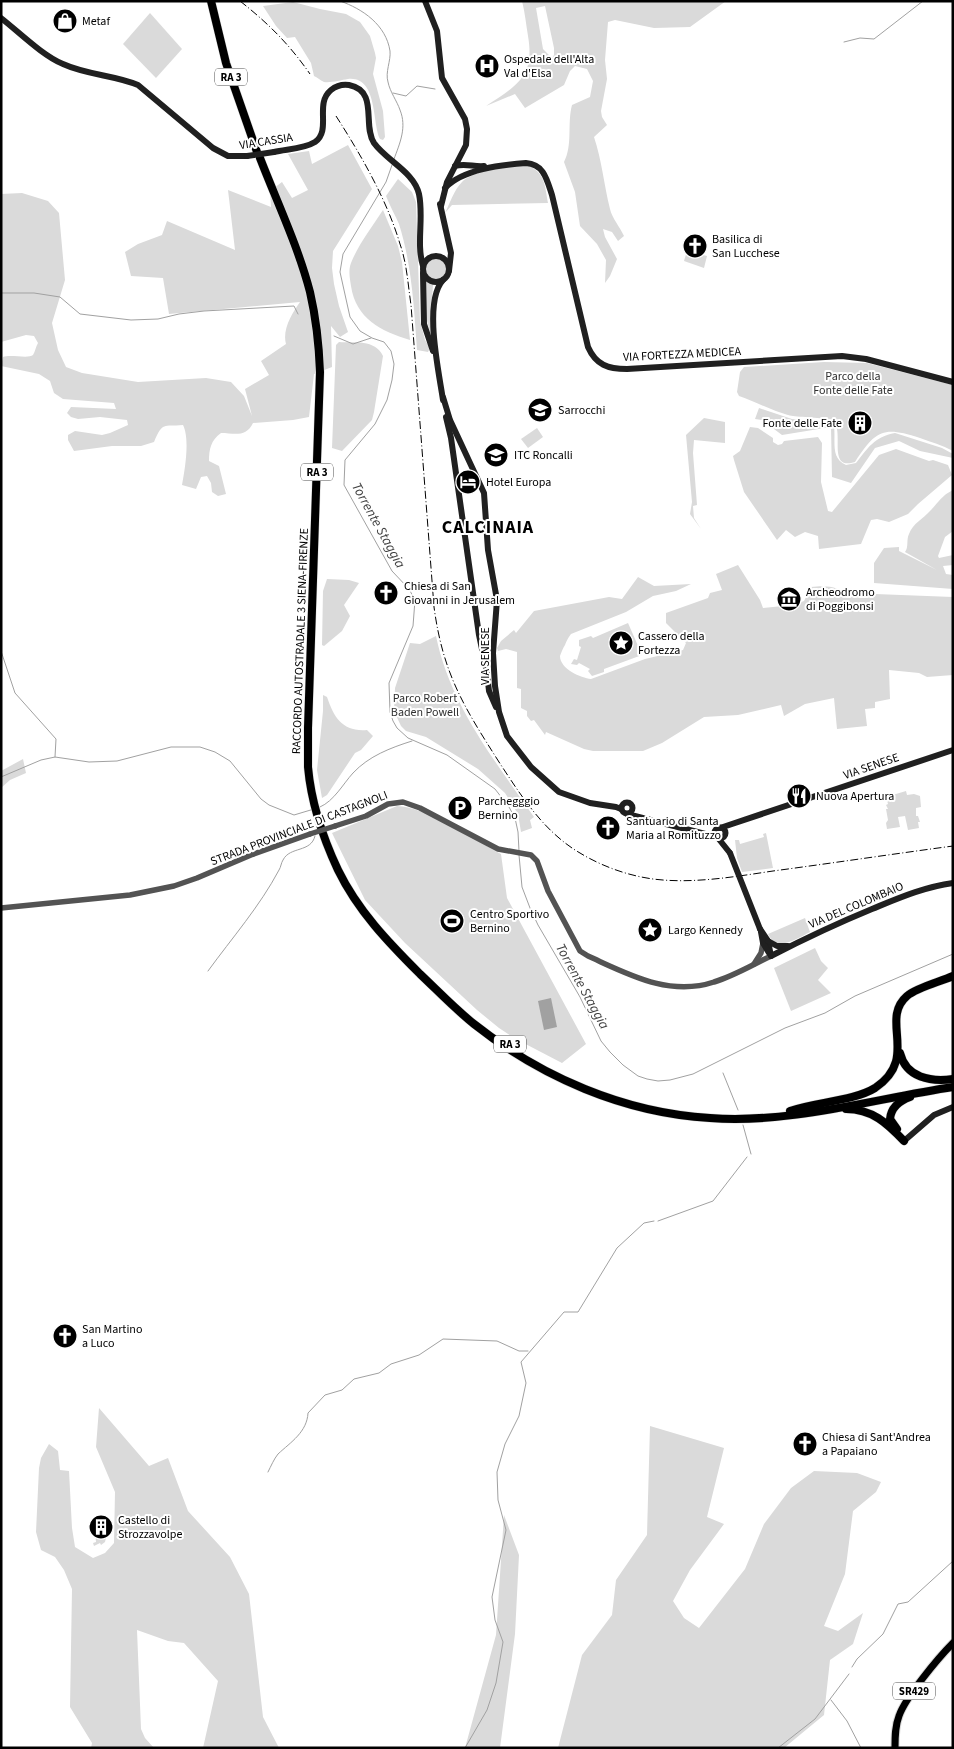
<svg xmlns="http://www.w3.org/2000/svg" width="954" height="1749" viewBox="0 0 954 1749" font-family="'Source Sans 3',sans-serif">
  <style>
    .green { fill: #dadada; fill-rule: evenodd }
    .water { fill: #a1a1a1 }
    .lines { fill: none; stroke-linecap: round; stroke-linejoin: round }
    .stream { stroke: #a1a1a1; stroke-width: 1 }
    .primary-casing { stroke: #dbdbdb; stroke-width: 9 }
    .motorway-casing { stroke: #dbdbdb; stroke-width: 9 }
    .tertiary { stroke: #535353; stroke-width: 5.5 }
    .secondary { stroke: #202020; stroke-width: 6 }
    .primary { stroke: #000; stroke-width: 7 }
    .motorway { stroke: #000; stroke-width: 8 }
    .rail { stroke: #000; stroke-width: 1; stroke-dasharray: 8 2.5 1 2.5; stroke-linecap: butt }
    .tertiary-bridge { stroke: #535353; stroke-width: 5.5 }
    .secondary-bridge { stroke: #202020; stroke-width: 6 }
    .labels { text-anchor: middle; stroke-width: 4; stroke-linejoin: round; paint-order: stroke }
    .shield { fill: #fff; stroke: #4c4c4c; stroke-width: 1 }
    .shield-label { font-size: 11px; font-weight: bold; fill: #000 }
    .poi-label { font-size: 12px; fill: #000; stroke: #fff; text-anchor: start }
    .street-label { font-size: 12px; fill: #000; stroke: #fff }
    .park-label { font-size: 12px; fill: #313131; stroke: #fff }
    .water-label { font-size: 14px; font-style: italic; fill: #424242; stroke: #fff }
    .district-label { font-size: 18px; font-weight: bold; letter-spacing: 1px; fill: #000; stroke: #fff }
  </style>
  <rect width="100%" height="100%" fill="#fff"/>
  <!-- green -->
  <g class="green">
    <path d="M522,1H726L690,27L654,28L615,20L608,22L605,60L607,79L601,111L602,117L607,125L594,137C602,161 604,185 610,209C612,218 620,227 624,236L618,241L612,232L603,229L605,237L617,259L610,276L605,283L606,260L597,244L580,226L575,192L564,162C573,145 567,124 572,105L590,97L593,81L587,69L575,66L570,71L564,85L525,108L515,94L486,106C517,85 535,77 528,36C526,24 525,13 522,1ZM545,6L554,48V55L552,58L543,49L536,8Z"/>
    <path d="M293,2L320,9L346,14L360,22L370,36L375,53L376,58L373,74L383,111L385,137L383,140L380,139C372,123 378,76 348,79C341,80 331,83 324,82C321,81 317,77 314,76L311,63L295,37L287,38L276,26L263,6Z"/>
    <polygon points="150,13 182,49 156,78 123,44"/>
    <path d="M348,145L372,189L333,251L332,268L334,284L339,306L348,332L340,337L331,326L332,367L314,374L309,417L293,420L253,423C246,438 234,433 221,433C211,440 209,449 209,461L219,466L226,494L218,496L212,492L211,483L207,476L201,477L196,489L182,485C185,469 190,439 183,425C163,427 163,421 154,442L141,446H112L74,451L68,440V435L75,431L102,435L110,433L128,425L127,420L100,417L78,419L71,417L67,413L71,407L116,409L114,403L63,399L54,393L50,381L39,374L1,366L3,357C10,354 28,359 33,355C35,352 36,346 38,343L34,336L26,335L1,342V194L22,193L48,201L59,213L65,280L52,323L58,350L66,367L82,373L138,382L206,378L231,382L244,396L252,416L245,389L269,375L261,361L286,344C282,330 292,313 300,302L169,314L163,278L131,276L125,252L138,244L162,235L167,221L235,250L228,190L271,207L270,191L282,182L292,198L308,190L288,154L309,151L312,164Z"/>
    <path d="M527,165C545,172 545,186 548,203L452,205L445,213C450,203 454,190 462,182C474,170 511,166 527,165Z"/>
    <path d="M398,179L412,192L416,202L420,321L425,340L430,348L428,352L417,350C414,308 412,265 399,224C395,215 390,206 386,196Z"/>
    <path d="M383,210L398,246L402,262L410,340C381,331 356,319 351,286C350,279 348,271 351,263C358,245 372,227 383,210Z"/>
    <polygon points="687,251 707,256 704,268 684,261"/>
    <circle cx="436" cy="269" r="10"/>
    <polygon points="426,281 433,285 431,314 432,340 426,317"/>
    <path d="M339,342C354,343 375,339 383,356L374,412L372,420L342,451L332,448L336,345Z"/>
    <path d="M824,362L867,363L953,385V451C942,445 931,442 920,438C883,426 876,430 855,462C827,471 844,432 834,423C826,416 803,418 793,416C779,414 754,401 739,396L737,392L740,372L744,367Z"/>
    <path d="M759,408L792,419L827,422L834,426C836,441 830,458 846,465L856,463C868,448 874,437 895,433L942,448L953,454V458L920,451L899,441L875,448L851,483L832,477L831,427L782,435L762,420L755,419Z"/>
    <polygon points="704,418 725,422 725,443 694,440 693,453 697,505 693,506 694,518 701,529 690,514 692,502 686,435"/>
    <polygon points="750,427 758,428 773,438 773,442 778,445 782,444 784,441 818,437 822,443 821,482 828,511 832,512 879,455 896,449 929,461 933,460 948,465 952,475 918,504 908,514 889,522 877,519 871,520 861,544 819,549 818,536 805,532 795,537 786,530 777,540 744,492 734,460 733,456 740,451"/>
    <polygon points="537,428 543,437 528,448 521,439"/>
    <path d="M953,490V531L945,537L938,556L939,558L953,555V565L943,566L946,574L953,575V589L874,583V563L884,548L899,547V551L937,570L905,552C909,547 906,540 909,534C913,523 923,519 930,511C939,502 941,496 953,490Z"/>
    <path d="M738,565L760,600L763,608L793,605L804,601L811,587C829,585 838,587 852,597L875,594L953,597V675L927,677L919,673L889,670L890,699L875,702V708L865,709L867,726L837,729L834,698L805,704L784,716L781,705L738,715L704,717L662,743L643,751H593L584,749L546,732L545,735L534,720L531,721L527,716V711L521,708V689L517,688V652L506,649L498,651L497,648L501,641L514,630L516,633L534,611L609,597L622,599L638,577L654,586L691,584L676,591L653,596L626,612L571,634C568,638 567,640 565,645C563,648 561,653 560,656C560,669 581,678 591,679L645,659L683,650L686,643L666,623V613L708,598L710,593L722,590L716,574Z"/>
    <polygon points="327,579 349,580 359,583 344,605 350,616 342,631 324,646 322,645 323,591"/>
    <polygon points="628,623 642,655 604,669 604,672 592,676 588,671 590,669 579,663 577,665 571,664 574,659 577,660 581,647 579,646 579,640 591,636 593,638"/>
    <path d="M436,636C450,705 495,761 534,817L530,820L532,828L521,832L518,814L505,793L478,769L426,737L406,731L401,726L394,711L395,688L410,643L420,644Z"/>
    <path d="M323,695L327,697C334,718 343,732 367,730L373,736L361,750L355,753L327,795L322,798L317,770L323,711Z"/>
    <polygon points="23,759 26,773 10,780 1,788 1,771"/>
    <polygon points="906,791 907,795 914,794 920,796 921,807 916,808 916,816 918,816 920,822 918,822 919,828 908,830 905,816 898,817 900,827 887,829 886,823 888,820 886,809 888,809 886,805 888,804 886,797"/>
    <path d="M397,806C424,806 475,840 501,854L507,898L586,1044L562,1063L514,1038L499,1028L477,1010L405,943L365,900L332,833Z"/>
    <polygon points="766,833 773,868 742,872 737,858 735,840 739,840 740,844 764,837 763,834"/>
    <path d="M805,918L810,932C798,938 777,953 768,934Z"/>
    <polygon points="815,948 821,961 828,968 818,980 831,993 791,1011 774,968"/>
    <polygon points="99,1408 149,1466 168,1458 188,1511 230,1557 249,1594 263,1717 279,1748 203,1748 218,1681 184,1643 168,1641 137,1630 141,1729 145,1738 154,1748 91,1748 92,1743 70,1707 72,1589 64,1570 55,1557 41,1550 36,1532 39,1468 41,1458 49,1444 58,1451 60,1470 69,1471 72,1528 75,1547 93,1558 105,1553 114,1543 115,1492 96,1447"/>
    <polygon points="650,1426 724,1448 707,1517 724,1524 690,1570 673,1601 684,1618 699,1628 745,1569 764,1524 791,1488 814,1471 857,1473 881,1482 876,1492 853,1511 845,1574 824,1626 838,1631 863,1613 853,1644 830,1660 824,1715 784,1748 558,1748 582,1655 612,1615 616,1580 647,1535"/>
    <polygon points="504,1515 519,1555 515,1634 500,1748 465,1748 496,1635"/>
    <polygon points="108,1529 105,1542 101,1545 100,1543 94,1546 93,1543 96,1542 95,1531"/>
  </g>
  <!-- water -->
  <polygon class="water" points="551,998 557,1027 544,1030 538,1001"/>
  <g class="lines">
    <!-- stream -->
    <g class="stream">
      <path d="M340,1C363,9 386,25 390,51C391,61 385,72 388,82C390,92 397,101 400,110C407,127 400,143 394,159"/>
      <polyline points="844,42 860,38 874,39 923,1"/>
      <polyline points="393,93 406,96 417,86 435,89"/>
      <polyline points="392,165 386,182 343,254 340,272 350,317 360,331 372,338 384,342 391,351 394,364 392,380 387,400 375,424 345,460 344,485 392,571 409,589 415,600 413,626 389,683 390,712 393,721 397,728 408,738 447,755 495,789 509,807 515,818 518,832 519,851"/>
      <polyline points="1,293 34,293 60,297 80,314 131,320 158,319 179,314 204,311 294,306 298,314"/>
      <polyline points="334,336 353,344 371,338"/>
      <polyline points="1,651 15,693 56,739 55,757"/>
      <polyline points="1,777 41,760 55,757 89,762 117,761 171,747 200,747 215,752 230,761 261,799 269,805 294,815 314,809"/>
      <path d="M320,807C334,801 343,784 353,773C369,756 390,748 412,741"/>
      <polyline points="519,855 522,887 530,908 538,925 580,997 601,1041 610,1052 623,1065 638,1076 647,1079 658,1081 670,1080 693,1074 785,1028 825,1013 855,996 953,954"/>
      <path d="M208,971C232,938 260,906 279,870C281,867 281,863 283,860C290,846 311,853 315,836"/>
      <polyline points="723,1073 738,1110"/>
      <polyline points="743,1125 751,1154"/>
      <polyline points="658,1221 713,1201 747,1157"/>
      <path d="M268,1472C271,1466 274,1459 278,1454C291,1442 307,1432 308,1413L325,1395L342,1390L354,1379L379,1373L391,1364L419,1355L443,1339L497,1341L519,1351H528"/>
      <polyline points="852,1667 857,1659 883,1634 898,1604 908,1602 953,1561"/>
      <polyline points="831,1700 847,1721 861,1748"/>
      <polyline points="465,1748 487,1710 496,1683 503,1642 495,1620 492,1597 506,1530 498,1500 497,1472 505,1444 519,1416 526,1383 521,1362 564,1312 578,1312 617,1248 644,1223 654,1221"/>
      <polyline points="778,1748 815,1719 849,1674"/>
    </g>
    <defs>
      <path id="primary" d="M895,1748C895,1737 895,1726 899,1716C905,1698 938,1658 953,1643"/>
      <g id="motorway">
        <polyline points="211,1 226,63 257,152"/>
        <path d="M260,158C277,202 298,246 310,292C316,318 319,345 320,372L308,728C308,741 308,754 308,767C311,801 323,838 338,870C358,911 388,942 420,974C437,990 455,1009 474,1024C541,1077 624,1113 710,1118C791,1124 873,1099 953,1087"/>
        <path d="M900,1053C906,1078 931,1082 953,1079"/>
        <path d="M846,1109C872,1109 887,1123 904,1141"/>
        <path d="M790,1111C815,1102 854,1101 875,1088C920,1058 879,1020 907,996C918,987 940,982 953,976"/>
        <path d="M897,1129L890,1119C891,1107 899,1101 910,1097"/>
      </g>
    </defs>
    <!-- primary casing -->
    <use href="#primary" class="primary-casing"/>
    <!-- motorway casing -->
    <use href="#motorway" class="motorway-casing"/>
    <!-- tertiary -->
    <g class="tertiary">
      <path d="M335,826L366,816L388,804L403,802L420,808L498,849L531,855L537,861L548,891L580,951L588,956C628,974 669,997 714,982C734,976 752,965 771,956"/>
      <polyline points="1,908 130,895 174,886 197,878 251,855 310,834"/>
      <polyline points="754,964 761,953 763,943"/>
    </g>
    <!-- secondary -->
    <g class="secondary">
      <polyline points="425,1 437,31 442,78 465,119 467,129 466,145 447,182 441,206"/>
      <path d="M1,18C19,32 43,56 63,64C87,75 114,75 138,85L213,148L228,156H247"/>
      <path d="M274,152C287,149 304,149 315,142C332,130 314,104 331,90C336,86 342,84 349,85C379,91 362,125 374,143C387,161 414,172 419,194C424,218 416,243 423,266"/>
      <path d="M455,166C465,163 474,167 484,166"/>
      <path d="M445,188C463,169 501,165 526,163C544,164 547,180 552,195L588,347C596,365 608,369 627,369L842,356L866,359L953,382"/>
      <polyline points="440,204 451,253 449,271"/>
      <circle cx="436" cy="269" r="13"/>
      <polyline points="423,273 424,324 433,351"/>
      <path d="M443,280C423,302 439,372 443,400"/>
      <polyline points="443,397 450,420 484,493 488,550 497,600 493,653 495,686 499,712 507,736 531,767 559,792 590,803 616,807 621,809"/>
      <polyline points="446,417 451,438 479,635 487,673 489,691 496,707"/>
      <circle cx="627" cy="808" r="5.5"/>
      <polyline points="627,814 717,837"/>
      <circle cx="720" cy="833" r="5.5"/>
      <polyline points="720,828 953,750"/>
      <polyline points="718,838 730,853"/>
      <polyline points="760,929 768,941 771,956"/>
      <polyline points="761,932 763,943 769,953"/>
      <polyline points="768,941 777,946 788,946"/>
      <path d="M771,956C804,939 838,923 872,909C899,898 924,887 953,883"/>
      <polyline points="904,1141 934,1115 953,1107"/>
    </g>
    <!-- primary -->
    <use href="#primary" class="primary"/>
    <!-- motorway -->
    <use href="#motorway" class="motorway"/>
    <!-- rail -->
    <g class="rail">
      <path d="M240,1C269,24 289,44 310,74"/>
      <path d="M336,116C361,155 387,200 400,244C407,264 408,285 411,305L434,607C443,674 464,707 499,762C520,794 540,826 572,848C596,864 624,875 653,879C692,884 733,877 773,871C833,863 893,854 953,846"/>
    </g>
    <!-- tertiary-bridge -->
    <polyline class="tertiary-bridge" points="310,834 335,826"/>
    <!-- secondary-bridge -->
    <g class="secondary-bridge">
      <polyline points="247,156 274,152"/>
      <polyline points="730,853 760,929"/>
    </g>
  </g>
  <!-- icons -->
  <defs>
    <symbol id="shop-disc" viewBox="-11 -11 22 22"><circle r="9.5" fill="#000" stroke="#fff"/><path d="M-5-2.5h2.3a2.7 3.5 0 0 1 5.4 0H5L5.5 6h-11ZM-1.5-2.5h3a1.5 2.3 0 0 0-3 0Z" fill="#fff"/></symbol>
    <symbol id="hospital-disc" viewBox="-11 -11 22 22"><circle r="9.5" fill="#000" stroke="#fff"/><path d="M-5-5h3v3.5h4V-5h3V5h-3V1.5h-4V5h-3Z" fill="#fff"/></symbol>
    <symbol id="church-disc" viewBox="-11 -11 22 22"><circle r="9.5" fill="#000" stroke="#fff"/><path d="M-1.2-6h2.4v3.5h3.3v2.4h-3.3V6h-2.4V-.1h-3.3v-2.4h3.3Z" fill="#fff"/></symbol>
    <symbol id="school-disc" viewBox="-11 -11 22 22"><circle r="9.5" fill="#000" stroke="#fff"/><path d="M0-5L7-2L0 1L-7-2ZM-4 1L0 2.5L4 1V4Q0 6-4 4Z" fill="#fff"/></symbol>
    <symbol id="building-disc" viewBox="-11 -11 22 22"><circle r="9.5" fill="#000" stroke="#fff"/><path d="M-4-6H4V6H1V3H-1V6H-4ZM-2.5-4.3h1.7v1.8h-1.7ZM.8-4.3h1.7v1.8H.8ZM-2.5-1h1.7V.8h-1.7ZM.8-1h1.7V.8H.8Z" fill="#fff"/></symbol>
    <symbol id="hotel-disc" viewBox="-11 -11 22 22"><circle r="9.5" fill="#000" stroke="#fff"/><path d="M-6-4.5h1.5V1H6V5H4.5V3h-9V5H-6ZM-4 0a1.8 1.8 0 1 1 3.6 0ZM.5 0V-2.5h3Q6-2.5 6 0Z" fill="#fff"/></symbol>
    <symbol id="museum-disc" viewBox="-11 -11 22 22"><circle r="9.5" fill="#000" stroke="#fff"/><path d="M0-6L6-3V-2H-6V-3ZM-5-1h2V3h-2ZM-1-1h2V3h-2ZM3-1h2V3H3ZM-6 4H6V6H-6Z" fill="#fff"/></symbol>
    <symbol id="sight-disc" viewBox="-11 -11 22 22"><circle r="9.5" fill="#000" stroke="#fff"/><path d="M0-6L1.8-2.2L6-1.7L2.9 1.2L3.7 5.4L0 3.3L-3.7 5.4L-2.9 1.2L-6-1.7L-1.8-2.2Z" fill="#fff"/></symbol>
    <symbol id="restaurant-disc" viewBox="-11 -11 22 22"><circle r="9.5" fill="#000" stroke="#fff"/><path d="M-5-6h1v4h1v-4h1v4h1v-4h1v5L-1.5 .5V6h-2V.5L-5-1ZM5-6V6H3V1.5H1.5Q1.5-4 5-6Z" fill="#fff"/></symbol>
    <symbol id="parking-disc" viewBox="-11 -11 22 22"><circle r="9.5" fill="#000" stroke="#fff"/><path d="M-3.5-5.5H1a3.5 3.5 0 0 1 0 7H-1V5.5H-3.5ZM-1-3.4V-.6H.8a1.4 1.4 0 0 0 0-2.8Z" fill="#fff"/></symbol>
    <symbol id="stadium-disc" viewBox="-11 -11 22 22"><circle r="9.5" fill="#000" stroke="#fff"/><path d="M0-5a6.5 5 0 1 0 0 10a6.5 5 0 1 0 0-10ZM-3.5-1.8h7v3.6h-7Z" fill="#fff"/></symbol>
  </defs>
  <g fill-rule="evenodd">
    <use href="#shop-disc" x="51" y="7" width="28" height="28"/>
    <use href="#hospital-disc" x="473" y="52" width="28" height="28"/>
    <use href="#church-disc" x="681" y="232" width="28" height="28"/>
    <use href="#school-disc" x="526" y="396" width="28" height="28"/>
    <use href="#building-disc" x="846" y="409" width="28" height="28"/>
    <use href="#school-disc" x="482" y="441" width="28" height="28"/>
    <use href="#hotel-disc" x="454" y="468" width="28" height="28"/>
    <use href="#church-disc" x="372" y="579" width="28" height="28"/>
    <use href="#museum-disc" x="775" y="585" width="28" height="28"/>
    <use href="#sight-disc" x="607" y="629" width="28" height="28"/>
    <use href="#restaurant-disc" x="785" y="782" width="28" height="28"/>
    <use href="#parking-disc" x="446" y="794" width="28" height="28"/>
    <use href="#church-disc" x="594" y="814" width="28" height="28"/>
    <use href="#stadium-disc" x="438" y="907" width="28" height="28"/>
    <use href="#sight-disc" x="636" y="916" width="28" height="28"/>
    <use href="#church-disc" x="51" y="1322" width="28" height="28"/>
    <use href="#church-disc" x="791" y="1430" width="28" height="28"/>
    <use href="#building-disc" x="87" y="1513" width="28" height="28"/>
  </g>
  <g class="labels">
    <!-- shield labels -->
    <g class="shield">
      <rect x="215" y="68.5" width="32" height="17" rx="4"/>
      <rect x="301" y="463.5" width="32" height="17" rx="4"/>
      <rect x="494" y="1035.5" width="32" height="17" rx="4"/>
      <rect x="893" y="1682.5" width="42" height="17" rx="4"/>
    </g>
    <g class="shield-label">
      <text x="231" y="81">RA 3</text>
      <text x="317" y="476">RA 3</text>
      <text x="510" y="1048">RA 3</text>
      <text x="914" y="1695">SR429</text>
    </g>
    <!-- poi labels -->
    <g class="poi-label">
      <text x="82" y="25">Metaf</text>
      <text x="504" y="63">Ospedale dell'Alta<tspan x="504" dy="14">Val d'Elsa</tspan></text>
      <text x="712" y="243">Basilica di<tspan x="712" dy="14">San Lucchese</tspan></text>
      <text x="558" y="414">Sarrocchi</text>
      <text x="842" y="427" text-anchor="end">Fonte delle Fate</text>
      <text x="514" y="459">ITC Roncalli</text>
      <text x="486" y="486">Hotel Europa</text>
      <text x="404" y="590">Chiesa di San<tspan x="404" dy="14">Giovanni in Jerusalem</tspan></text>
      <text x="806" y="596">Archeodromo<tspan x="806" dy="14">di Poggibonsi</tspan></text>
      <text x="638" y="640">Cassero della<tspan x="638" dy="14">Fortezza</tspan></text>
      <text x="816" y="800">Nuova Apertura</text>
      <text x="478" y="805">Parchegggio<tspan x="478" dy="14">Bernino</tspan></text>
      <text x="626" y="825">Santuario di Santa<tspan x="626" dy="14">Maria al Romituzzo</tspan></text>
      <text x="470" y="918">Centro Sportivo<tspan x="470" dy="14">Bernino</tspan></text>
      <text x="668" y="934">Largo Kennedy</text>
      <text x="82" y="1333">San Martino<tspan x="82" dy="14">a Luco</tspan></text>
      <text x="822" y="1441">Chiesa di Sant'Andrea<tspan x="822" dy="14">a Papaiano</tspan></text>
      <text x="118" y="1524">Castello di<tspan x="118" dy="14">Strozzavolpe</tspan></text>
    </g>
    <!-- street labels -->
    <g class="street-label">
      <text transform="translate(266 141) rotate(-9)" y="4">VIA CASSIA</text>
      <text transform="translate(682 354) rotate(-3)" y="4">VIA FORTEZZA MEDICEA</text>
      <text transform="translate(300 641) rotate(-88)" y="4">RACCORDO AUTOSTRADALE 3 SIENA-FIRENZE</text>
      <text transform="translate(485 656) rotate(-90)" y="4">VIA SENESE</text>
      <text transform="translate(871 766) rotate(-19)" y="4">VIA SENESE</text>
      <text transform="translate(299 828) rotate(-21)" y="4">STRADA PROVINCIALE DI CASTAGNOLI</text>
      <text transform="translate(856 905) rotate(-23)" y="4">VIA DEL COLOMBAIO</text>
    </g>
    <!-- park labels -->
    <g class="park-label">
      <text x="853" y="380">Parco della<tspan x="853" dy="14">Fonte delle Fate</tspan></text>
      <text x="425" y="702">Parco Robert<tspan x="425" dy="14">Baden Powell</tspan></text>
    </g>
    <!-- water labels -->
    <g class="water-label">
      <text transform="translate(379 525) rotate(61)" y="5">Torrente Staggia</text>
      <text transform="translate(583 986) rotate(61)" y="5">Torrente Staggia</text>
    </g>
    <!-- district labels -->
    <g class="district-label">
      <text x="488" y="533">CALCINAIA</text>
    </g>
  </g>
  <!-- border -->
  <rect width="954" height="1749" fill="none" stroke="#000000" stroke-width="5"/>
</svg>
